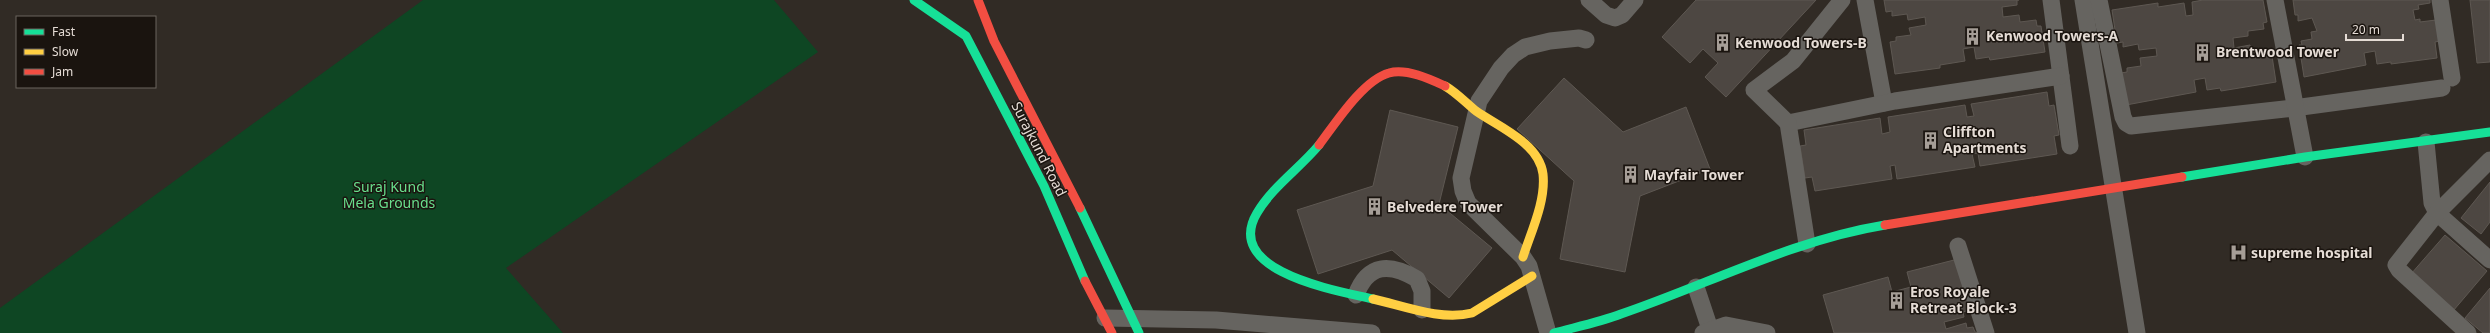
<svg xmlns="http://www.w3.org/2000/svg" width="2490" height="333" viewBox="0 0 2490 333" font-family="'Noto Sans',sans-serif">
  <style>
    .green { fill: #0e4623 }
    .building { fill: #4d4742; stroke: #5e5852 }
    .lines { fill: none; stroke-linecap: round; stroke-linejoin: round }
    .street { stroke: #666460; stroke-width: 17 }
    .fast { stroke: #16e098; stroke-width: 9 }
    .slow { stroke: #ffcf43; stroke-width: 9 }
    .jam { stroke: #f24e42; stroke-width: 9 }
    .labels { text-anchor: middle; stroke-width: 3; stroke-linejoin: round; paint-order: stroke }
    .poi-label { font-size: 14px; font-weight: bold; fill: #e5dcd5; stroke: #1a140f; text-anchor: start }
    .street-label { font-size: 14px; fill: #e5dcd5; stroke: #1a140f }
    .park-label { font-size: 14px; fill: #69e08d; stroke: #1a140f }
  </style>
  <rect width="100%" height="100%" fill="#312b25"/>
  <!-- green -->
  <polygon class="green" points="423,0 774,0 818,52 506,268 563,333 0,333 0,308"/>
  <!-- building -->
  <g class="building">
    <polygon points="1696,0 1816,0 1726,97 1705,77 1718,63 1703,49 1690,63 1662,37"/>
    <polygon points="1884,0 2019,0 2017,0 2017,5 2002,7 2003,17 2019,15 2020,22 2036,20 2037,26 2041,26 2045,52 1990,60 1989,57 1976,59 1974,47 1963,49 1965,61 1940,65 1940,68 1895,74 1890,42 1896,41 1896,37 1911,35 1909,28 1926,25 1925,17 1908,20 1907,14 1892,16 1892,11 1886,12"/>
    <polygon points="2203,0 2263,0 2267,22 2263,23 2264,29 2248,31 2248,36 2233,38 2234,48 2250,45 2251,53 2267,50 2268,57 2272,56 2276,82 2221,91 2220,88 2207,90 2205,78 2194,80 2196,92 2126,105 2121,73 2127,72 2127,68 2141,66 2140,58 2157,56 2156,48 2139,50 2138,44 2123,47 2123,42 2117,43 2112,10 2158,3 2158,7 2184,3 2186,16 2193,15 2192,2"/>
    <polygon points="2293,0 2430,0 2430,3 2418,5 2419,9 2413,10 2415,20 2420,19 2420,22 2436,20 2440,41 2435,42 2437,58 2391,64 2391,62 2377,64 2375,51 2364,53 2366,65 2304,77 2299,45 2302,45 2301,41 2312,39 2311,32 2317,31 2312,18 2298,21 2298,15 2295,15"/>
    <polygon points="2470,0 2490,0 2490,62 2477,63"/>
    <polygon points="1564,78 1623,132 1686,107 1710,169 1640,196 1625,272 1560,259 1574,181 1517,129"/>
    <polygon points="2047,92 2049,106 2054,105 2059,135 2054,136 2057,154 1980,166 1978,153 1972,154 1975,167 1897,179 1895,165 1890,166 1892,179 1815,191 1812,177 1805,178 1800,146 1806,145 1804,130 1880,118 1882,134 1890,132 1888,117 1965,105 1967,117 1974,116 1971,104"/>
    <polygon points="1390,110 1458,127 1439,204 1492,248 1449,298 1392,250 1318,274 1297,210 1373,186"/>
    <polygon points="2490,182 2490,222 2481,234 2461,218"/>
    <polygon points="2445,235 2487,271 2453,311 2411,274"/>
    <polygon points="1958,259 1970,305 1967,305 1969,310 1963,312 1964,317 1944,322 1946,329 1966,323 1967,328 1973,327 1975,332 1978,333 1834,333 1823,295 1888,277 1892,292 1911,287 1907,272"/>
    <polygon points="2490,288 2490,333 2483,333 2465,318"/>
  </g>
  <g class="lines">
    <!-- street -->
    <g class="street">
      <polyline points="1589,0 1606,15 1615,18 1622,15 1635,0"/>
      <polyline points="1865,0 1884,103"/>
      <polyline points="2051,0 2070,146"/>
      <polyline points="2083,0 2137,333"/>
      <polyline points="2099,0 2123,117 2126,123 2131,126 2294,108 2442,88"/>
      <polyline points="2275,0 2305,157"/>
      <polyline points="2440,0 2452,78"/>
      <polyline points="1788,123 1895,101 2061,76"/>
      <polyline points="2426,142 2432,203 2437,213 2490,260"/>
      <polyline points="1807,244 1788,123 1754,90 1793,61 1842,0"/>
      <polyline points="1958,246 1986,333"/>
      <polyline points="1696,287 1710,329"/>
      <path d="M1356,295C1368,263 1390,263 1417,279L1422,291V310"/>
      <polyline points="1105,318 1216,320 1372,333"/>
      <polyline points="1548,333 1529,266 1523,257 1468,203 1463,191 1461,178 1479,101 1501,68 1513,55 1525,47 1550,41 1579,38 1586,40"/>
      <polyline points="1703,333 1726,325 1767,333"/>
      <polyline points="2468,333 2399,270 2396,265 2437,213 2490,160"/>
    </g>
    <!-- fast -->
    <g class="fast">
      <polyline points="914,0 966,36 1044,186 1085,281"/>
      <path d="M1319,145C1300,168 1272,187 1257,213C1222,272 1339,291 1373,299"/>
      <polyline points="2182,177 2305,157 2490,132"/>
      <polyline points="1080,208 1139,333"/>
      <path d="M1554,333C1576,327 1600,322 1621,314C1709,284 1793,240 1885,225"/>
    </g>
    <!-- slow -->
    <g class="slow">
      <path d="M1445,86C1457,93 1466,103 1476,111C1499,127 1539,143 1543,174C1546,201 1531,232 1523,257"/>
      <path d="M1373,299C1404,306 1441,321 1472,313L1532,276"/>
    </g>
    <!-- jam -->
    <g class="jam">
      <polyline points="978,0 994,41 1080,208"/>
      <path d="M1319,145C1335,124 1363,80 1389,73C1406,68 1430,79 1445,86"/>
      <polyline points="1885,225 2182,177"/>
      <polyline points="1085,281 1112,333"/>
    </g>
  </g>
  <!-- icons -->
  <defs>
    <symbol id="building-bare" viewBox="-9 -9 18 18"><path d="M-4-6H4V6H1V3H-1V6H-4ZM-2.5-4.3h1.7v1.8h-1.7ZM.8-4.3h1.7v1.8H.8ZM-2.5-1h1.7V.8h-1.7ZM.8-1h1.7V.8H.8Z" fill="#a69e97" stroke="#1a140f" stroke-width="2.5" paint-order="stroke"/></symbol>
    <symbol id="hospital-bare" viewBox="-9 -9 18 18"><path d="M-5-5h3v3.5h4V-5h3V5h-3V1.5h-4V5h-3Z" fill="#a69e97" stroke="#1a140f" stroke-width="2.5" paint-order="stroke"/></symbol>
  </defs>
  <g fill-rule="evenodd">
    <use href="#building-bare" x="1960" y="24" width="25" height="25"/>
    <use href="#building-bare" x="1710" y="30" width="25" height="25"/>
    <use href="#building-bare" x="2190" y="40" width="25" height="25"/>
    <use href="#building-bare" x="1918" y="128" width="25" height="25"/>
    <use href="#building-bare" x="1618" y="162" width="25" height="25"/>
    <use href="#building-bare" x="1362" y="194" width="25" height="25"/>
    <use href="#hospital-bare" x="2226" y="240" width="25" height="25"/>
    <use href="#building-bare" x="1884" y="288" width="25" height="25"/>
  </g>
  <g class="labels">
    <!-- poi labels -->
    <g class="poi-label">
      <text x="1986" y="41">Kenwood Towers-A</text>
      <text x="1735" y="48">Kenwood Towers-B</text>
      <text x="2216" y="57">Brentwood Tower</text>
      <text x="1943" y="137">Cliffton<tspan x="1943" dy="16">Apartments</tspan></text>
      <text x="1644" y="180">Mayfair Tower</text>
      <text x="1387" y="212">Belvedere Tower</text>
      <text x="2251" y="258">supreme hospital</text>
      <text x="1910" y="297">Eros Royale<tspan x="1910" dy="16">Retreat Block-3</tspan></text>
    </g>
    <!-- street labels -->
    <g class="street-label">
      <text transform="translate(1039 149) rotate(63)" y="5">Surajkund Road</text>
    </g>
    <!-- park labels -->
    <g class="park-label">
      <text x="389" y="192">Suraj Kund<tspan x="389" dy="16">Mela Grounds</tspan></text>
    </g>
  </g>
  <!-- legend -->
  <rect x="16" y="16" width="140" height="72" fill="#1a140f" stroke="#6b645e"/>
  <rect x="24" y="29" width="20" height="6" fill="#16e098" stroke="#6b645e"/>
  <text x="52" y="36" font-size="12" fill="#e5dcd5">Fast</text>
  <rect x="24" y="49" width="20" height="6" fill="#ffcf43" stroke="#6b645e"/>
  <text x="52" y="56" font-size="12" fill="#e5dcd5">Slow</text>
  <rect x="24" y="69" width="20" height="6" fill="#f24e42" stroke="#6b645e"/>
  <text x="52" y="76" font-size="12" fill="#e5dcd5">Jam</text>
  <!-- scale -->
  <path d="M2346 34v6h57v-6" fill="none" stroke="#e5dcd5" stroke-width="2"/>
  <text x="2352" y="34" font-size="12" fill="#e5dcd5" stroke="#1a140f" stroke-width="3" paint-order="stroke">20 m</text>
</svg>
